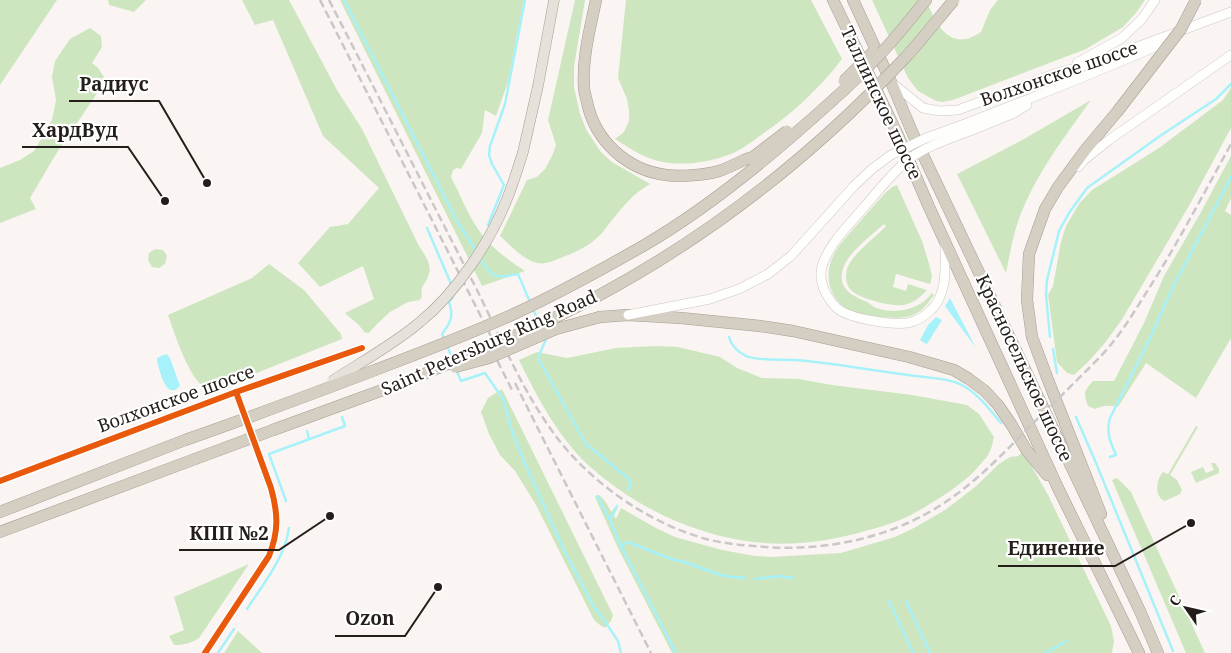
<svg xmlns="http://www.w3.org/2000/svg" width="1231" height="653" viewBox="0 0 1231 653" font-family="'Noto Serif',serif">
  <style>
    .green { fill: #cde6c0 }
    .water { fill: #a7f2fa }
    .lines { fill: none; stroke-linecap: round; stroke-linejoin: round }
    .stream { stroke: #a7f2fa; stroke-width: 2.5 }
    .street-casing { stroke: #ccc6c3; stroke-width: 8 }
    .secondary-casing { stroke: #ccc6c3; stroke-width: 10 }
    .primary-casing { stroke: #a79d91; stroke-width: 11 }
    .highway-casing { stroke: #a79d91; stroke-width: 12 }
    .street { stroke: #fefefd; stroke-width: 6 }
    .secondary { stroke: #fefefd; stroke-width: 9 }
    .primary { stroke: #e6e1da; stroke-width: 10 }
    .highway { stroke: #d5cec3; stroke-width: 11 }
    .rail { stroke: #c9c7c7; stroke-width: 2.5; stroke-dasharray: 8 4; stroke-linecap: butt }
    .secondary-bridge-casing { stroke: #ccc6c3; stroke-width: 10; stroke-linecap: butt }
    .primary-bridge-casing { stroke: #a79d91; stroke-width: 11; stroke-linecap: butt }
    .highway-bridge-casing { stroke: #a79d91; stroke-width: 12; stroke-linecap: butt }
    .secondary-bridge { stroke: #fefefd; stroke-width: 9 }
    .primary-bridge { stroke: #e6e1da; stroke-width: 10 }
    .highway-bridge { stroke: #d5cec3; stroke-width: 11 }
    .cycleway-casing { stroke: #fff; stroke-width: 9 }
    .cycleway { stroke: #e8590c; stroke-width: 6 }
    .labels { text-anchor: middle; stroke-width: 4.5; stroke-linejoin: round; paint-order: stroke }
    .street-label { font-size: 18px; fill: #251d19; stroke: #fff }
    .leader { fill: none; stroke: #251d19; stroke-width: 2 }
    .callout-dot { fill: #251d19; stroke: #fff; stroke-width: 2 }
    .callout-label { font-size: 19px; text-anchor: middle; font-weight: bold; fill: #251d19; stroke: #fff; stroke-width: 4.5; stroke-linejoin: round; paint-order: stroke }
  </style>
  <rect width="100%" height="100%" fill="#faf5f2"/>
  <!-- green -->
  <g class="green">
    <polygon points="0,0 57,0 0,85"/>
    <polygon points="108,0 146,0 134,12 109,5"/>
    <path d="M242,0H289L337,90L362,129L419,246C426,257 433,265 428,277C427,281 423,284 422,288C420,294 424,294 420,300L408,302L390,312L377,324L369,333L364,332C358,322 353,321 345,313L374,299L363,266L320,287L298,263L330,227L348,224L379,188L323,136L273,20L255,25Z"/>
    <path d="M340,0H524L508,82L496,116L485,110L482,133L461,169L457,168L453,170L451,177C460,194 467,213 478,229C490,247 507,259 525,271L482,286Z"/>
    <path d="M575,0H585L574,67V87L580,114L587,131L601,152L612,162L650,184C632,194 621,209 609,224C605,228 603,233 599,236C589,246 576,252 563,257C555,260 546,265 537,263C525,261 509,244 500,236L527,180L537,177L545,169L552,156L556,145L548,120Z"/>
    <path d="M626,0H811L842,59C820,88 794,112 764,133C754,140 743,149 731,154C710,162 686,166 663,162C645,159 631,149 615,139L624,132L629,121V111L627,99L618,78Z"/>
    <path d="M872,0H927C932,17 944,43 966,39C971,38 976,35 981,32L990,10L998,0H1145L1136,13L1123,27L1086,49L953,100L942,102L936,101L918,91L908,78Z"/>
    <polygon points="90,28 101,36 102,47 92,63 98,68 106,80 56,154 30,198 36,209 0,223 0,168 20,160 34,151 52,120 56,100 52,77 55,61 70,39"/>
    <polygon points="1231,88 1231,128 1190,204 1121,321 1104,344 1088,362 1074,375 1067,373 1057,362 1048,295 1053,286 1061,242 1066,226 1079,204 1092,190 1159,148 1223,100"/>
    <path d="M1091,100C1065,136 1036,174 1020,216C1013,235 1010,253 1006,273L957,174L1024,139Z"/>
    <path d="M1231,156V198L1225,211L1231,215V338L1196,398L1146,363L1118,407C1109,405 1104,405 1095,409L1088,406C1083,393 1084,391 1093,381H1114L1144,323L1164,276L1201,212Z"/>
    <path d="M897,185L922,241L930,267L932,277L930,284L896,274L893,287L906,291L908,284L927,290C921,297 913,303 904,305C892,307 861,299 852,291C846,286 845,277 847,269C852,254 875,238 886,226L884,224C872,235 850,251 844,266C836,287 850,295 867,302C871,304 873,307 877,308C896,315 921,309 932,293L934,295C928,303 923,311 913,315C903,319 893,318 882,317C872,317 859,315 849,310C833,302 825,282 830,265C833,250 846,238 855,227C865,216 875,204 885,193L892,187Z"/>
    <polygon points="155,249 163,250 167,256 165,264 159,268 152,267 148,260 149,253"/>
    <path d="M269,264L304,290L341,334L342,339L221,387C217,387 210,389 206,388C190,382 174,332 168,315L252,278Z"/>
    <path d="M656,346L678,347L720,357L737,368L762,378L799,379L832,385L912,395L967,405L979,414L994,437C993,441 992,447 990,451C989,454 986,458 984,460C968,481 946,494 925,507C906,519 886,526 865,531C836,540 795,546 764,543C699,538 635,508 587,464C557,435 537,397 519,360L537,352L567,358L616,348Z"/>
    <polygon points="502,389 613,615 611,621 605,628 600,625 594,620 536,505 515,471 500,455 489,434 481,412 488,398"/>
    <path d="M1196,426L1198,427L1170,475L1177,480L1182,490L1180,494L1165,501C1154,497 1156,479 1163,472L1168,474Z"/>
    <path d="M1023,451L1048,495L1111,626L1114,641L1112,653H672L618,548L595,497L599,495C605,500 608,505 611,512L614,508L617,509L614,515L616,519L621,508L656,528L675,537L722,550L755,556L770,557L841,553L895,537L914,528L945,510L975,487L999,464L1010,457L1018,456Z"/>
    <polygon points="1211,463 1215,463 1219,469 1219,473 1196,483 1191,472 1203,467 1206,473 1214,470"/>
    <polygon points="1117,478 1131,492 1205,653 1186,653 1112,480"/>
    <path d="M249,564L199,638C191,643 185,645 174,645L169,636L184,630L174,597Z"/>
    <polygon points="238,631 262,653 224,653"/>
  </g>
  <!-- water -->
  <g class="water">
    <polygon points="950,298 976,348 945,306"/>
    <polygon points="936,317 942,320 927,344 926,344 920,340 928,325"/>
    <path d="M167,354L170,358L180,386L175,390H170C162,384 160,371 157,361V358L163,355Z"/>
  </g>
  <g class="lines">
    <!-- stream -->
    <g class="stream">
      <polyline points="344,0 457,221 476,251"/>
      <polyline points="488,225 504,185 492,164 489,155 490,146 505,104 525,0"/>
      <polyline points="427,228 452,286"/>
      <path d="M480,258C492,279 496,278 518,274L530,302"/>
      <polyline points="533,309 538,320"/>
      <polyline points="546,337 546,339 538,358 586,444 627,477 631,484 628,490"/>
      <path d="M729,337C731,345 738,352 746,356C756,361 783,359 795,360C833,363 870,370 908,375C925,378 944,377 960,384C978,393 989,409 1001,423"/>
      <polyline points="1050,337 1046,295 1047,280 1059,231 1069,213 1087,188 1160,136 1216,99 1231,84"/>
      <path d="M444,339L442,334C451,322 454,316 449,302L453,297"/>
      <polyline points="447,346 453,360"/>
      <polyline points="1053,349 1057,373"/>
      <polyline points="456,369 461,381 485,373 503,399 512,431 523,459 564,550 594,607 602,617 618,641 621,653"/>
      <polyline points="1076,417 1096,463 1173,651"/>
      <polyline points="307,431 309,439"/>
      <path d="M1110,457L1116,455C1110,442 1106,432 1110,418L1151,336L1173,287L1231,177"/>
      <polyline points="597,496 610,520"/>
      <polyline points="286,501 269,454 345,426 342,417"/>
      <polyline points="617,506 610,520 621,546 676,653"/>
      <polyline points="621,546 628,542 671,559 684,562 724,576 745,578"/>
      <polyline points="755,579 780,576 793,578"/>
      <polyline points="889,601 913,653"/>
      <polyline points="906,601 930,653"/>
      <path d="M247,609C263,584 285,558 289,528"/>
      <polyline points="218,653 234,629"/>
      <polyline points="1045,653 1067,641"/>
    </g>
    <defs>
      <g id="street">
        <polyline points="0,481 236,392 362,348"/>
        <path d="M205,653L269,556C279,531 278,513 271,488L236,392"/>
      </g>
      <g id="secondary">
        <polyline points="1077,63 1122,38 1142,19 1155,0"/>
        <polyline points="892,83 923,108 939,111 958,110 1060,72 1094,63 1231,12"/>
        <path d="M970,122C1037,96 1104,69 1171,40"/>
        <polyline points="975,129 1014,113 1027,105"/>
        <polyline points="1078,167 1084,160 1109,140 1231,55"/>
        <path d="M865,206C850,224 824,248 821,272C820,286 828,300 838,309C851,319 891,325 908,323C916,321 925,316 931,310C948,294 945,266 945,245"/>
      </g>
      <polyline id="primary" points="523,152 538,86 554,0"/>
      <g id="highway">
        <path d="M596,0C590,29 582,58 584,87C584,92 586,97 587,102C595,141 627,170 666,175C679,177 707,175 719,171C728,168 736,164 744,160"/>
        <polyline points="833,0 897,133 929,207 1058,488 1139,653"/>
        <polyline points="853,0 891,82 913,134 1140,611 1158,653"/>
        <polyline points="904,27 926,0"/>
        <polyline points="600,317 628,315 681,318 760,326 793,331 909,357 954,370 969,379 985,391 998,405 1011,424 1027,451 1047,475"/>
        <polyline points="273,430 410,380"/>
        <polyline points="0,512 185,440"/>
        <polyline points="1101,514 1048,380 1032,337 1027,300 1029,254 1045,209 1058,187 1086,149 1117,112"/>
        <polyline points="0,532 195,459"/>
      </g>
    </defs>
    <!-- street casing -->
    <use href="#street" class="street-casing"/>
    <!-- secondary casing -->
    <use href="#secondary" class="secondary-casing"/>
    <!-- primary casing -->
    <use href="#primary" class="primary-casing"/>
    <!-- highway casing -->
    <use href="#highway" class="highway-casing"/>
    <!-- street -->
    <use href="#street" class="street"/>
    <!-- secondary -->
    <use href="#secondary" class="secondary"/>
    <!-- primary -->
    <use href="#primary" class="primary"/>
    <!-- highway -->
    <use href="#highway" class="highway"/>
    <!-- rail -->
    <g class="rail">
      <polyline points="320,0 500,354"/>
      <path d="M329,0C378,95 426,191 475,286C503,342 526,402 567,450C603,491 653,524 706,539C722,543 738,545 754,546C821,553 892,539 947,501C978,480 1004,453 1030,426C1045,412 1060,397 1075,382C1088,369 1102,356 1113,342C1126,326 1137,307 1148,290C1178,243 1204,193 1231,144"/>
      <polyline points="492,350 513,392"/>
      <polyline points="515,383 651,653"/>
    </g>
    <defs>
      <g id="secondary-bridge">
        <path d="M865,206C878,191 892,173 908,160C925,146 954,137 975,129"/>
        <polyline points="628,315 710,299 739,289 768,274 791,256 854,186 872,169 891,155 926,138 970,122"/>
      </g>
      <path id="primary-bridge" d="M332,381C361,362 393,345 420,322C456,293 490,242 507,199C513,184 518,168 523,152"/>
      <g id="highway-bridge">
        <polyline points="844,81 873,52"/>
        <polyline points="1117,112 1181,29 1196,0"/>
        <polyline points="744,160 753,157 787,131"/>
        <polyline points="455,367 489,358 556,329 600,317"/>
        <path d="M410,380C473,353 536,329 596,297C710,236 814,154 903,60C921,41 937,20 954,0"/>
        <path d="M185,440C248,418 312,394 375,370C422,352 470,334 516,313C559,293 601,270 643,246C698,214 750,173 798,131C836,98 872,66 904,27"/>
        <polyline points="195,459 273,430"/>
      </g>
    </defs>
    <!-- secondary-bridge casing -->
    <use href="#secondary-bridge" class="secondary-bridge-casing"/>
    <!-- primary-bridge casing -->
    <use href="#primary-bridge" class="primary-bridge-casing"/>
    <!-- highway-bridge casing -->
    <use href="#highway-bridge" class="highway-bridge-casing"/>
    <!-- secondary-bridge -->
    <use href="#secondary-bridge" class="secondary-bridge"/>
    <!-- primary-bridge -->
    <use href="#primary-bridge" class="primary-bridge"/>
    <!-- highway-bridge -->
    <use href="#highway-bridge" class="highway-bridge"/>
    <defs>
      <g id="cycleway">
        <polyline points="0,481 236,392 362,348"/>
        <path d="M205,653L269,556C279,531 278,513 271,488L236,392"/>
      </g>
    </defs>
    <!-- cycleway casing -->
    <use href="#cycleway" class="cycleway-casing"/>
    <!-- cycleway -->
    <use href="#cycleway" class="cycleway"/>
  </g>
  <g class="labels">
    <!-- street labels -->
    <g class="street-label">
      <text transform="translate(1059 74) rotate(-19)" y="6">Волхонское шоссе</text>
      <text transform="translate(881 103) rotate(65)" y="6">Таллинское шоссе</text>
      <text transform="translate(489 343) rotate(-24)" y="6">Saint Petersburg Ring Road</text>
      <text transform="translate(1024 368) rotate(65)" y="6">Красносельское шоссе</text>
      <text transform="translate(176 399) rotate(-20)" y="6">Волхонское шоссе</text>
    </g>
  </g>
  <!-- callouts -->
  <path class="leader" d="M207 183L159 101H69M165 201L128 147H22M330 516L279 550H179M1191 523L1115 566H998M438 587L405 636H335"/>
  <g class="callout-dot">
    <circle cx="207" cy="183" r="5"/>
    <circle cx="165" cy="201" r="5"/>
    <circle cx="330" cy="516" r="5"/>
    <circle cx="1191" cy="523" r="5"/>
    <circle cx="438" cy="587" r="5"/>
  </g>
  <g class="callout-label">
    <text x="114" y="91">Радиус</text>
    <text x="75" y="137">ХардВуд</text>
    <text x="229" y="540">КПП №2</text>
    <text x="1056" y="555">Единение</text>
    <text x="370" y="625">Ozon</text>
  </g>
  <!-- north arrow -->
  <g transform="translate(1186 608) rotate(304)" stroke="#ffffff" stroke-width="4" paint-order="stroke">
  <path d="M0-4L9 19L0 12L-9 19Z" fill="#251d19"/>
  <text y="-8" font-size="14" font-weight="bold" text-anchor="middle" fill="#251d19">С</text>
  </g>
</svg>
